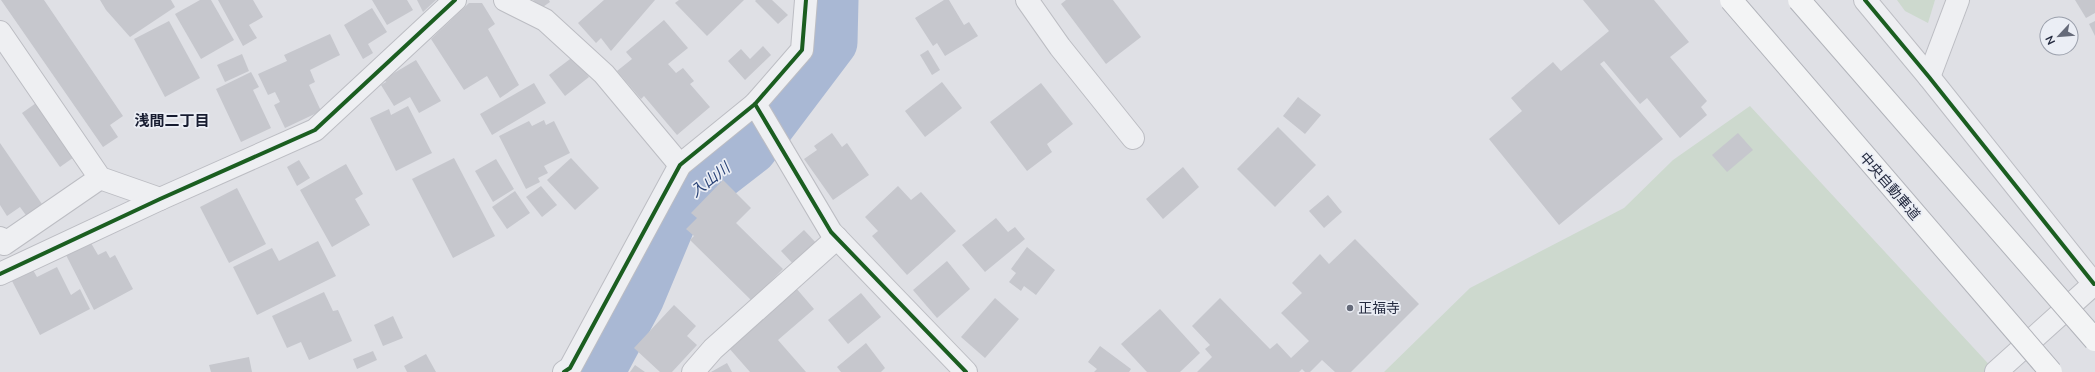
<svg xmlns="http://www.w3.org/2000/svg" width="2095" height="372" viewBox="0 0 2095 372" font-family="'Nunito Sans','Noto Sans JP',sans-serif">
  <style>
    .green { fill: #cdd9ce }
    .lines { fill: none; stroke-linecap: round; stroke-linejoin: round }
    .river { stroke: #a9b8d4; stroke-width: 53 }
    .building { fill: #c6c7cd }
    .minor-casing { stroke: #bcbdc3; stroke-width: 24 }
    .minor { stroke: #eeeff2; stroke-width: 22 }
    .highway-bridge-casing { stroke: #b1b3ba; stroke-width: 24; stroke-linecap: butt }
    .highway-bridge { stroke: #f3f4f5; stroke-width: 22 }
    .cycleway-casing { stroke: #ebeef5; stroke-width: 6 }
    .cycleway { stroke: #1b5e20; stroke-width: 4 }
    .poi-dot { fill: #656a79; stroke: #ebeef5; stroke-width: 1.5 }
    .labels { text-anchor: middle; stroke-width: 3.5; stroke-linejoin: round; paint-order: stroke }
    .street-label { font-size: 14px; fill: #242a3f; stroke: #ebeef5 }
    .poi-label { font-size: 14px; fill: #242a3f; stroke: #ebeef5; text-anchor: start }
    .neighbourhood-label { font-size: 15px; font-weight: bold; fill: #171c30; stroke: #ebeef5 }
    .water-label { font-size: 15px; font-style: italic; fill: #2a4377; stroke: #ebeef5 }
  </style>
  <rect width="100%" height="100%" fill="#dfe0e5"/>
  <!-- green -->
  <g class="green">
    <polygon points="1897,0 1935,0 1928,23 1905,11"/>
    <polygon points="1750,106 1996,372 1384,372 1470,288 1624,208 1673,160"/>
  </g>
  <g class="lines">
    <!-- river -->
    <polyline class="river" points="598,372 638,297 676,206 751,148 831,42 832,0"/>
  </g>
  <!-- building -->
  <g class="building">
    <polygon points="1,0 44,0 123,116 110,125 118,137 103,147"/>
    <polygon points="100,0 171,0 175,7 130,37 106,10"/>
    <polygon points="200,0 211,0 234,40 201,59 175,14"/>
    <polygon points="218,0 253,0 263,17 249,25 257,38 243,46"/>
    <polygon points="372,0 407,0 413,10 387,25"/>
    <polygon points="417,0 436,0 423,12"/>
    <polygon points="533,0 549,0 550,2 540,9"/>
    <polygon points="604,0 655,0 611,51 601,38 596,43 578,23"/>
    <polygon points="679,0 744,0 707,36 675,3"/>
    <polygon points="756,0 772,0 788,15 778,24 755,1"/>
    <polygon points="944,0 949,0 964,25 969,22 978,36 945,56 937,43 933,46 915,18"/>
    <polygon points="1066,0 1113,0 1141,37 1106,64 1061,4"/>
    <polygon points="1583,0 1654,0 1689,42 1670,57 1707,101 1701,107 1707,115 1680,138 1647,98 1640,104 1604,61 1600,64 1663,139 1559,225 1489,139 1522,111 1511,98 1553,62 1561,71 1609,31"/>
    <polygon points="2075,0 2095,0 2095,13 2086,18"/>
    <polygon points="469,3 482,3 495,24 488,29 519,85 500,98 487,76 464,90 431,39"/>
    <polygon points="372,8 387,32 368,44 373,53 363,59 344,25"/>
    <polygon points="664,20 688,48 668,64 676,73 683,68 694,81 690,84 710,107 677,135 644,96 641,99 617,71 632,59 626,52"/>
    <polygon points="169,21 200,78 165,97 134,39"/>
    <polygon points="2095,21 2095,36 2089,24"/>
    <polygon points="330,34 340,55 310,70 315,82 309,85 321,111 285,128 274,105 280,102 275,92 268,95 258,74 287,61 284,55"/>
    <polygon points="763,46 771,55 745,80 728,61 741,49 750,59"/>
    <polygon points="928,50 940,70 932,75 920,55"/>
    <polygon points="242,54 249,71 225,82 217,65"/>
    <polygon points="574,56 589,77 565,96 549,75"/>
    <polygon points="416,60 441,101 419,113 410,97 394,106 381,85 386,82 384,79"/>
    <polygon points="251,72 259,87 253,90 271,128 241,142 216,89"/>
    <polygon points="942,82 962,108 925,137 905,111"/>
    <polygon points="534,83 546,103 492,135 480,114"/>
    <polygon points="1041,83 1073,124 1047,144 1052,152 1027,171 990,122"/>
    <polygon points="1298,97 1321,115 1305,134 1283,116"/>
    <polygon points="39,101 77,155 60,167 22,113"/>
    <polygon points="408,106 432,153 396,171 370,118 389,109 391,115"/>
    <polygon points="544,120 546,125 554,121 570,153 544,166 548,173 538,178 540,182 526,189 499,136 529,121 532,126"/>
    <polygon points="1278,127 1316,165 1275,207 1237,169"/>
    <polygon points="832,133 842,147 847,143 869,175 833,200 804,159 817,150 814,146"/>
    <polygon points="1738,133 1753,150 1727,172 1712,155"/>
    <polygon points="0,143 44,207 28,218 20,207 7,216 0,205"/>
    <polygon points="454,158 495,236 453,258 412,179"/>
    <polygon points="571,158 599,188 575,210 547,180"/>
    <polygon points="496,159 514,189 493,202 475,171"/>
    <polygon points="299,160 310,178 297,186 287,167"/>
    <polygon points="346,164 363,194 355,199 370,225 332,247 300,190"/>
    <polygon points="1183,167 1199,187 1163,219 1146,199"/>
    <polygon points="723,180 751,208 736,223 783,269 752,301 690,240 694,236 686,229 697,218 691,213"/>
    <polygon points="541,186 557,205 542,217 526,197"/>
    <polygon points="898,186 911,200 921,192 956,231 907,275 872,236 878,231 865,217"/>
    <polygon points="237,188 266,244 229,263 200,207"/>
    <polygon points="515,191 530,213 507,229 492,207"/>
    <polygon points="1328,195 1342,212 1324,228 1309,211"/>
    <polygon points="996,218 1008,232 1015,227 1025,239 985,272 962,245"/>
    <polygon points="804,230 818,245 796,267 781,251"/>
    <polygon points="1355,239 1419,304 1351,372 1335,372 1322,360 1310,372 1305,372 1302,369 1299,372 1197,372 1212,357 1205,349 1210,345 1192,326 1220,298 1270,349 1277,343 1291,358 1309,341 1281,313 1302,293 1292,283 1320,254 1329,264"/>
    <polygon points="318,241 336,276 257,315 233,267 272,248 279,261"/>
    <polygon points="91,243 98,255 106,251 110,258 115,255 133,289 94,310 66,255"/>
    <polygon points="1027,247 1055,270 1036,295 1024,286 1021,291 1009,282 1016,273 1011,269"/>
    <polygon points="947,261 970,289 937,318 913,290"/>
    <polygon points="57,267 71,295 80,289 90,309 40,335 12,281 33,270 37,277"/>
    <polygon points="796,288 814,309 778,340 806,372 750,372 728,347"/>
    <polygon points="324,292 333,311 338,310 352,341 309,360 301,342 287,348 272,316"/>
    <polygon points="861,293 881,317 848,344 828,320"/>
    <polygon points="995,298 1019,319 985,358 961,337"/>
    <polygon points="674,305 696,326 687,336 697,345 672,372 660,372 634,348"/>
    <polygon points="1160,309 1200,353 1180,372 1147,372 1121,344"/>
    <polygon points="393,316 403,338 383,346 374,325"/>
    <polygon points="866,343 885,368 881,372 841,372 837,367"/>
    <polygon points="1100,346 1131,369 1129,372 1094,372 1097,369 1088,362"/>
    <polygon points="373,351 377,360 357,369 353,359"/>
    <polygon points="426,354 436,372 407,372 404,366"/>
    <polygon points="249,357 252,372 211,372 209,365"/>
    <polygon points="727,363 732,372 711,372"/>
    <polygon points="635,365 645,372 630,372"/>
  </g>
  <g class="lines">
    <defs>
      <g id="minor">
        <polyline points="505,0 545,20 604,74 680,165"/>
        <polyline points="1027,0 1060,47 1133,138"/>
        <polyline points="1865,0 1929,77 2094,284"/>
        <polyline points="0,32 100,178 160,199"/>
        <polyline points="1929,77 1958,0"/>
        <polyline points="755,104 831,232 966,372"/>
        <polyline points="0,238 4,244 100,178"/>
        <polyline points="0,274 160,199 315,130 455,0"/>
        <polyline points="564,372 570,368 680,165 755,104 802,50 806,0"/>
        <polyline points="693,372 713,349 837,238"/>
        <polyline points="1996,372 2095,283"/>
      </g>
    </defs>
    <!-- minor casing -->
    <use href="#minor" class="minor-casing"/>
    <!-- minor -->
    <use href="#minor" class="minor"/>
    <defs>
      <g id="highway-bridge">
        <polyline points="1731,0 2051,372"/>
        <polyline points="1799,0 2095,340"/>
      </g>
    </defs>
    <!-- highway-bridge casing -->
    <use href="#highway-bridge" class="highway-bridge-casing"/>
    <!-- highway-bridge -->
    <use href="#highway-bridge" class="highway-bridge"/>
    <defs>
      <g id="cycleway">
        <polyline points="1865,0 1929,77 2094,284"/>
        <polyline points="755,104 831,232 966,372"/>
        <polyline points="0,274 160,199 315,130 455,0"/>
        <polyline points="564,372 570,368 680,165 755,104 802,50 806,0"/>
      </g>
    </defs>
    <!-- cycleway casing -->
    <use href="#cycleway" class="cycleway-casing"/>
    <!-- cycleway -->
    <use href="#cycleway" class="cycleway"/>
  </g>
  <!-- markers -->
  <circle class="poi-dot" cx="1350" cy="308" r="4"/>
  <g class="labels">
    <!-- street labels -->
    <g class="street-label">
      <text transform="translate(1890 186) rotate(49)" y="5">中央自動車道</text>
    </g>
    <!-- poi labels -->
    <g class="poi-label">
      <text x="1358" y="313">正福寺</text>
    </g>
    <!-- neighbourhood labels -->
    <g class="neighbourhood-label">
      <text x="172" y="126">浅間二丁目</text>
    </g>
    <!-- water labels -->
    <g class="water-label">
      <text transform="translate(710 180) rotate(-38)" y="5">入山川</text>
    </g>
  </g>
  <!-- north arrow -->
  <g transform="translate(2059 36) rotate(244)"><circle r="19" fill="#ebeef5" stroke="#9ba0ac"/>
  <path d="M0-3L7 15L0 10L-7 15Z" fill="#656a79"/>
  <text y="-6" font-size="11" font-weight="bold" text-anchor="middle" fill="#242a3f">N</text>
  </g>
</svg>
